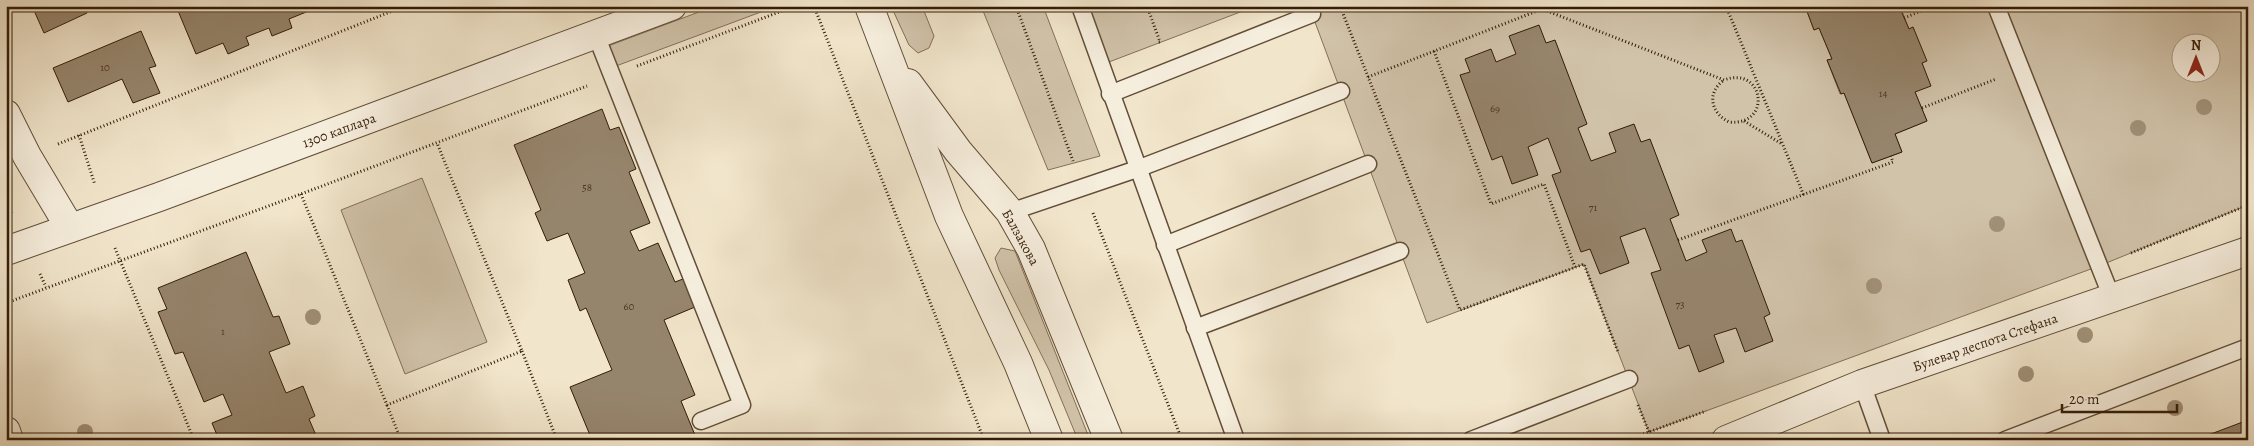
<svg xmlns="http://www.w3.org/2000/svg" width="2254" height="446" viewBox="0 0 2254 446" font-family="Alegreya,serif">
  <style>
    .green { fill: #d1c3aa; stroke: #827058; fill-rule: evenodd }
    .building { fill: #96856d; stroke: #331c07 }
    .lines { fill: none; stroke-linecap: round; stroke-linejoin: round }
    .lane-casing { stroke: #624e38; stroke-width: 19 }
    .street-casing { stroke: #624e38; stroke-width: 30 }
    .path { stroke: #331c07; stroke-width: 3; stroke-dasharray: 1 2.5; stroke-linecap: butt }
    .lane { stroke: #f6eedd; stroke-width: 16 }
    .street { stroke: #f6eedd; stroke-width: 28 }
    .tree { fill: #a2927a }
    .labels { text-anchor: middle; stroke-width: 4; stroke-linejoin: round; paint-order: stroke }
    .number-label { font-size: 11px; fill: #4c3620 }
    .street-label { font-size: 14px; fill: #331c07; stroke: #f6eedd }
  </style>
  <rect width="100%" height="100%" fill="#f1e5cb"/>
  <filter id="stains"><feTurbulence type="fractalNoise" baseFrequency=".004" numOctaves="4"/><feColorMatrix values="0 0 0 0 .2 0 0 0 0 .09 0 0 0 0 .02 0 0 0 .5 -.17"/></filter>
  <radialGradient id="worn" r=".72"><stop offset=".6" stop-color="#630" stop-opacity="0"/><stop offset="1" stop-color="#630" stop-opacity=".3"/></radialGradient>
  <!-- green -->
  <g class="green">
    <polygon points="715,6 777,6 616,66 608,46"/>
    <polygon points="891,6 922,6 934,36 929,48 918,53 909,45"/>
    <polygon points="981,6 1043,6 1100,156 1048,170"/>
    <polygon points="1079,6 1256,6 1101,65"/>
    <path d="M1309,6H1805L1814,30L1819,28L1832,59L1827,60L1840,94L1844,93L1872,163L1902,152L1895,134L1927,121L1915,92L1930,85L1922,63L1926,60L1913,27L1909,29L1900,6H2248V205L2099,266L1649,432L1584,264L1427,323ZM2182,42H2212V72H2182Z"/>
    <polygon points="422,178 487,342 405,374 341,210"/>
    <polygon points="1001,248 1015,251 1090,440 1078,440 1049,370 999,270 995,258"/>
  </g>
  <!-- building -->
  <g class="building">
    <polygon points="32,6 84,6 87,13 44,33"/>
    <polygon points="176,6 321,6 289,19 292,28 272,36 269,28 246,37 249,45 228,54 223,43 196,54"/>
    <polygon points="335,6 349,6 337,11"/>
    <polygon points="1805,6 1899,6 1909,29 1913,27 1927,61 1922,63 1931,86 1915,92 1927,121 1895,134 1902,152 1872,163 1844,93 1841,94 1827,60 1832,59 1819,28 1814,30"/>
    <polygon points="1539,25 1546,43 1555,40 1587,124 1578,128 1591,161 1616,152 1609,133 1634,124 1641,142 1650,139 1679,215 1670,219 1686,261 1707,252 1702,240 1731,229 1736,242 1742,240 1770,314 1764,317 1773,341 1745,352 1736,328 1714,335 1724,362 1699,372 1689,345 1679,349 1651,273 1661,270 1645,228 1620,237 1629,263 1600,274 1590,249 1581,252 1552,175 1561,172 1548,138 1528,147 1538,175 1512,184 1502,156 1492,160 1460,75 1470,72 1465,59 1491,49 1496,62 1516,54 1509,36"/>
    <polygon points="141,31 156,66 149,68 160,93 133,103 122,79 68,102 53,68"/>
    <polygon points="602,109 610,130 619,127 636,169 629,172 650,223 630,231 639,251 658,243 675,282 683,279 695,307 664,320 695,395 681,401 697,440 592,440 570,387 612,370 586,308 580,311 568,280 585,273 568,233 547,241 535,213 541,210 514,145"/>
    <polygon points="246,252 273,317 279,316 290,344 269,352 286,393 303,386 315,416 309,419 318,440 219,440 212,423 232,415 223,394 204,402 183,352 175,354 158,312 167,309 158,288"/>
    <polygon points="2248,420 2248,440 2195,440"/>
  </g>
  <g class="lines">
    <defs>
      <g id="lane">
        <polyline points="1080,6 1236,440"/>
        <polyline points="1996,6 2112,298"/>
        <polyline points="596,35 742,405 701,421"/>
        <polyline points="1110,94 1312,14"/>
        <polyline points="1010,212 1137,169 1341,91"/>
        <polyline points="1165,245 1368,164"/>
        <polyline points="1195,328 1400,251"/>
        <polyline points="1862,384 1882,440"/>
        <polyline points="1471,440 1629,379"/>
        <polyline points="2005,440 2248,347"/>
      </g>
      <g id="street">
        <polyline points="869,6 949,216 1018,363 1049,440"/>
        <polyline points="908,83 958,151 1010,212 1031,249 1109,440"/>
        <polyline points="6,114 27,156 70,228"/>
        <polyline points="6,251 159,197 672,6"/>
        <polyline points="6,431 9,440"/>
        <polyline points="1726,440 1862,384 2248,251"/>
      </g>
    </defs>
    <!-- lane casing -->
    <use href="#lane" class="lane-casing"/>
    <!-- street casing -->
    <use href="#street" class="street-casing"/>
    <!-- path -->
    <g class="path">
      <polyline points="814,6 984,440"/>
      <polyline points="1016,6 1073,161"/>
      <polyline points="1147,6 1160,42 1158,42"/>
      <path d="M1523,6L1542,9L1724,80C1764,65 1773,126 1729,122C1711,113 1706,93 1724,80"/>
      <polyline points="1726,6 1804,196"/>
      <polyline points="1342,11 1460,310 1584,264 1618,352"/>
      <polyline points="1904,18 1933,6"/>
      <polyline points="1434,51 1491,204 1544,184 1575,267"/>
      <polyline points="637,66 795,6"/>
      <polyline points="1368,77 1542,9 1543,6"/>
      <polyline points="1922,108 1996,79"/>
      <polyline points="1744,121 1782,144"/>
      <polyline points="79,135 95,185"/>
      <polyline points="58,144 405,6"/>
      <polyline points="301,194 387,405 522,351 437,143"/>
      <polyline points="6,200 12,213"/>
      <polyline points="1093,213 1182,440"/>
      <polyline points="1678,240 1893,162 1891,156"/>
      <polyline points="115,248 194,440"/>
      <polyline points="2131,253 2248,205"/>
      <polyline points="40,274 46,287"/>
      <polyline points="6,303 301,194 587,86"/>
      <polyline points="522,351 557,440"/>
      <polyline points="387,405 401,440"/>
      <polyline points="1638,405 1649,432"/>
      <polyline points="1627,440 1706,411"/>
    </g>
    <!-- lane -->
    <use href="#lane" class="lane"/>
    <!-- street -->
    <use href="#street" class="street"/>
  </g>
  <!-- trees -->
  <g class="tree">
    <circle cx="2204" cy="107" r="8"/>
    <circle cx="2138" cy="128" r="8"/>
    <circle cx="1997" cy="224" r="8"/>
    <circle cx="1874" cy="286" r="8"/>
    <circle cx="313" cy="317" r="8"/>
    <circle cx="2085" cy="335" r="8"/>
    <circle cx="2026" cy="374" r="8"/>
    <circle cx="2175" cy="408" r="8"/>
    <circle cx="85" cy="432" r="8"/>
  </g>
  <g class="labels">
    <!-- number labels -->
    <g class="number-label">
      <text x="105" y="71">10</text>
      <text x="1883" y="97">14</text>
      <text x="1495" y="112">69</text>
      <text x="587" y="191">58</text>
      <text x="1593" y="211">71</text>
      <text x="1680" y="308">73</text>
      <text x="629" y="310">60</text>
      <text x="223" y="335">1</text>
    </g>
    <!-- street labels -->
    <g class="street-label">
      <text transform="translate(339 130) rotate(-20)" y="5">1300 каплара</text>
      <text transform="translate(1021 237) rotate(61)" y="5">Балзакова</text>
      <text transform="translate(1985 342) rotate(-19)" y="5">Булевар деспота Стефана</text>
    </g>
  </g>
  <!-- margin -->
  <rect width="2254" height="446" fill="none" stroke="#f1e5cb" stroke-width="25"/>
  <rect x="8" y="8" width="2239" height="431" fill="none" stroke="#331c07" stroke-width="2.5"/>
  <rect x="12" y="12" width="2229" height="421" fill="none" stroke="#331c07"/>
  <!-- north arrow -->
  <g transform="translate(2196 58)"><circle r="24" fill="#f6eedd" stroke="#a89a87"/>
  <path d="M0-4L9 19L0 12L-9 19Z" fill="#8f2418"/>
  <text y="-8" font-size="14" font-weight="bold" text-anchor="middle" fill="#331c07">N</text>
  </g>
  <!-- scale -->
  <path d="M2062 404v8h115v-8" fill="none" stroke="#331c07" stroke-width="2.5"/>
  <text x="2069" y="404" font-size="15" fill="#331c07" stroke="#f6eedd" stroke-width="4" paint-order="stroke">20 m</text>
  <rect width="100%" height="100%" filter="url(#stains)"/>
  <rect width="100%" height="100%" fill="url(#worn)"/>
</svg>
